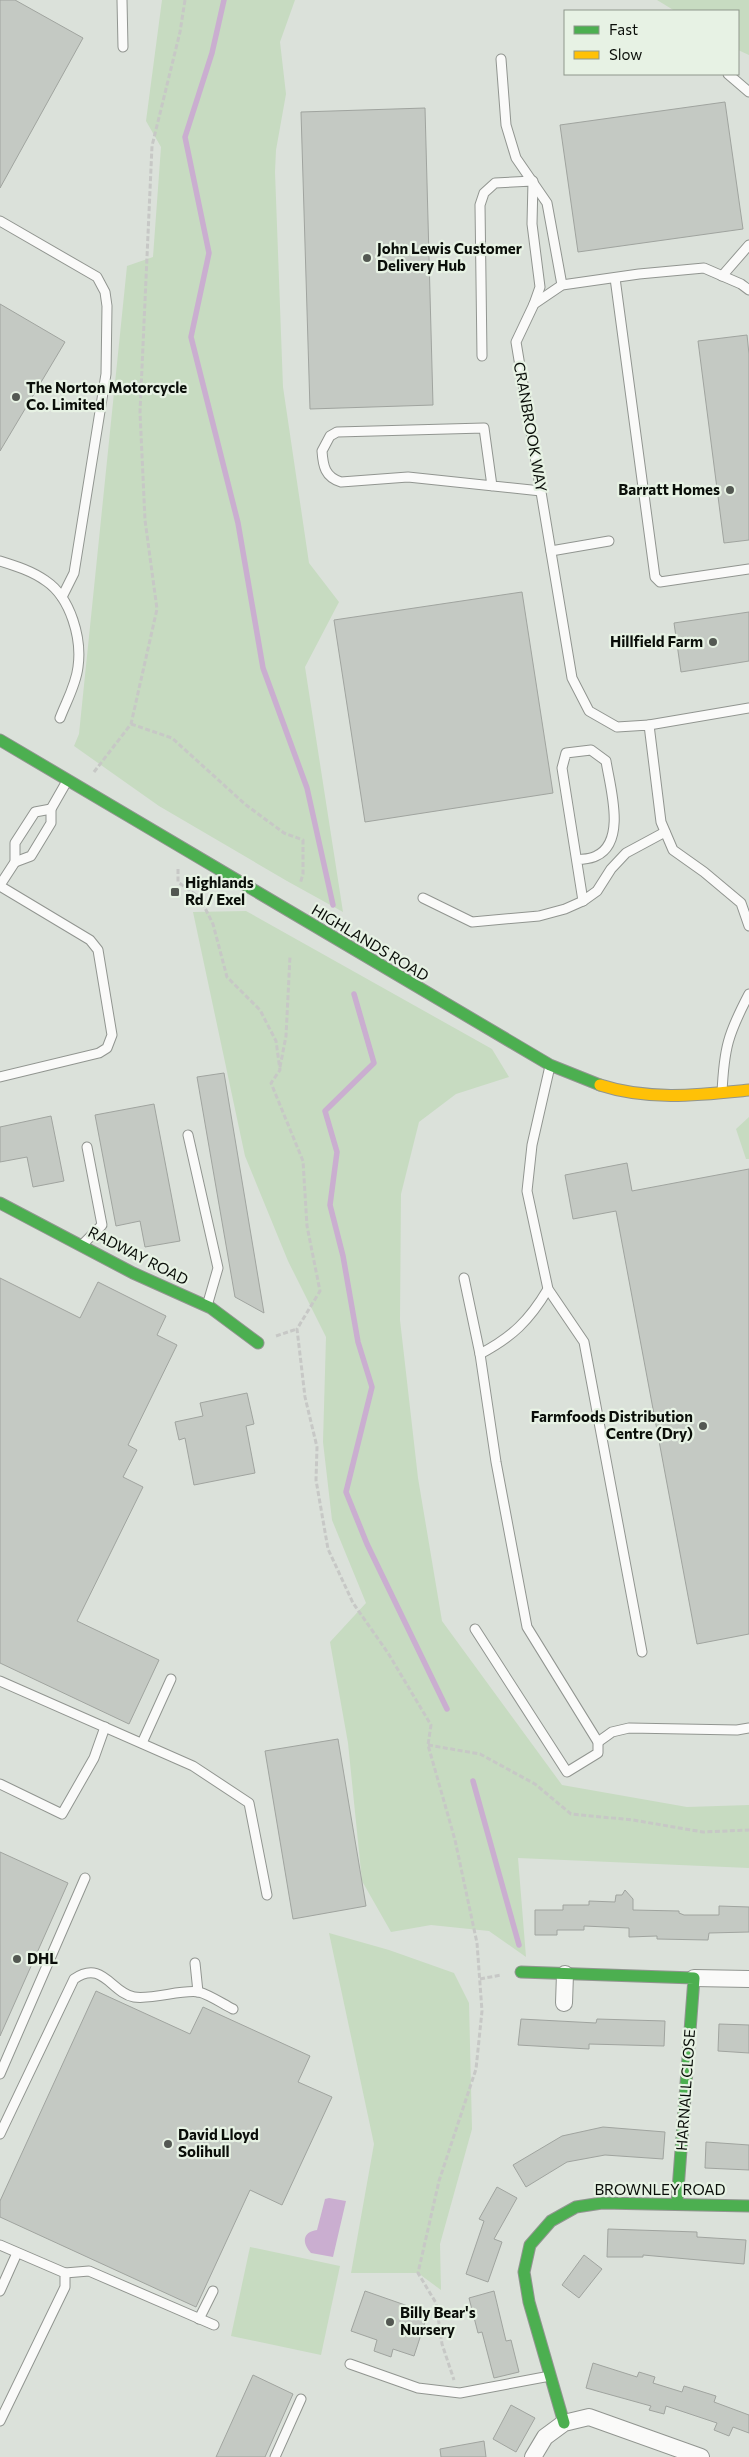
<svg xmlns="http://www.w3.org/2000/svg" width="749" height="2457" viewBox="0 0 749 2457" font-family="Commissioner,sans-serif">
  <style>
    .green { fill: #c7dbc1 }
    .water { fill: #caaed0 }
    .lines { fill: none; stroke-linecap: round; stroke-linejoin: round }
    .stream { stroke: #caaed0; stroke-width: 5.5 }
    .building { fill: #c4c9c3; stroke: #a0a49f }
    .lane-casing { stroke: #919590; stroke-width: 11 }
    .street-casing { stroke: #919590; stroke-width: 18 }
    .fast-casing { stroke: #919590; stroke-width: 13 }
    .slow-casing { stroke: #919590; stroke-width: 13 }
    .path { stroke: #c7c8c6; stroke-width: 3; stroke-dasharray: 5 2.5; stroke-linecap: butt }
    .lane { stroke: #fafaf9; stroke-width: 9 }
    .street { stroke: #fafaf9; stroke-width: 16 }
    .fast { stroke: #4caf50; stroke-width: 11 }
    .slow { stroke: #ffc107; stroke-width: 11 }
    .poi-dot { fill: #535852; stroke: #e7f2e4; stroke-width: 2 }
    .labels { text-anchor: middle; stroke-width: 4.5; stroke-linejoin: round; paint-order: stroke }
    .poi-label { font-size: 15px; font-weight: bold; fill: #0a0e09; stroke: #e7f2e4; text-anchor: start }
    .street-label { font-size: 15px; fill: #0a0e09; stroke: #e7f2e4 }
  </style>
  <rect width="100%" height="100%" fill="#dbe1da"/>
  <!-- green -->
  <g class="green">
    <polygon points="162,0 295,0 280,42 286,94 276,150 275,172 283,387 309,563 339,602 305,667 343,912 287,881 159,806 74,746 79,734 127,266 153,257 161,147 146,121"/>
    <polygon points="657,0 749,0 749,55 738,50 738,11 675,11"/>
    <polygon points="246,911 492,1049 509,1077 456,1094 419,1122 401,1194 400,1320 418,1478 442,1621 562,1785 687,1807 749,1805 749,1868 518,1858 526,1957 489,1931 431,1925 391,1932 362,1881 348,1743 330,1642 366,1603 332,1520 323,1442 326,1337 288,1261 245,1156 193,912"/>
    <polygon points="749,1117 749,1159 746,1159 736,1129"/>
    <polygon points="329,1933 389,1950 454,1973 469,2003 472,2129 440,2244 441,2290 418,2273 351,2273 374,2144"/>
    <polygon points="250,2247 340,2266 321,2355 231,2336"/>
  </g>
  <!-- water -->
  <path class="water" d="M329,2198L346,2201L333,2257L311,2253C302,2243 302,2232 317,2230L324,2203L325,2199Z"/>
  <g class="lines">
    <!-- stream -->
    <g class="stream">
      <polyline points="224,0 212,53 185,137 209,253 191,337 238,523 263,668 307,788 333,905"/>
      <polyline points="354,994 374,1063 325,1111 337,1152 330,1205 343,1256 358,1342 372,1387 346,1492 367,1544 447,1709"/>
      <polyline points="473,1781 519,1945"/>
    </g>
  </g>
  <!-- building -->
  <g class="building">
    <polygon points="0,0 15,0 83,38 0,188"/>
    <polygon points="725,102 743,229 578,252 560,125"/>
    <polygon points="425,108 433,405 310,409 301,112"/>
    <polygon points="0,304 65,342 0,451"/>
    <polygon points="747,335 749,354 749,540 724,543 698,341"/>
    <polygon points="522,592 553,793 365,822 334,620"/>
    <polygon points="749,612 749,661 681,672 674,623"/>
    <polygon points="224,1073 264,1313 235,1297 197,1077"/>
    <polygon points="154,1104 180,1241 145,1247 140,1221 116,1226 95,1115"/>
    <polygon points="51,1116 64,1181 33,1187 27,1157 0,1162 0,1127"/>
    <polygon points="627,1163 632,1191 749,1169 749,1634 697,1644 616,1211 573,1219 565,1175"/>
    <polygon points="0,1278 80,1318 98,1282 166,1316 157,1335 177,1345 128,1445 137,1450 123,1477 143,1487 77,1621 159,1660 129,1724 0,1663"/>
    <polygon points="247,1393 254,1424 246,1426 255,1473 194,1485 185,1438 179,1440 175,1422 203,1416 200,1403"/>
    <polygon points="338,1739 366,1906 293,1919 265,1751"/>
    <polygon points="0,1852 68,1883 0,2036"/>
    <polygon points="625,1890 633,1899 633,1910 679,1911 679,1913 684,1915 719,1915 719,1906 749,1907 749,1932 709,1933 708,1940 657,1939 657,1936 629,1937 629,1928 584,1926 584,1930 557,1930 557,1935 535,1935 535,1910 563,1910 563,1905 589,1905 589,1901 615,1902 616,1895 622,1895"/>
    <polygon points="96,1991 190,2034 203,2007 310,2056 298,2082 332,2097 282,2205 250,2190 196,2307 0,2217 0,2201"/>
    <polygon points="521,2019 596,2023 597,2019 665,2021 664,2046 589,2044 589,2049 518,2045"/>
    <polygon points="719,2024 749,2025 749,2053 718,2051"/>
    <polygon points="603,2127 665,2132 663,2159 605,2155 567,2162 526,2187 513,2165 562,2136"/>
    <polygon points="706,2142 749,2145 749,2170 705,2168"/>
    <polygon points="497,2187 517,2198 494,2239 502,2242 488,2282 466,2274 484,2221 479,2219"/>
    <polygon points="608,2229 697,2232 697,2237 746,2240 744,2264 643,2255 643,2257 607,2257"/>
    <polygon points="584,2255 602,2269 579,2298 562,2285"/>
    <polygon points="365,2291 428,2313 414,2356 393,2349 391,2357 374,2351 377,2340 351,2331"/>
    <polygon points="494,2291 506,2341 511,2340 519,2372 494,2378 482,2332 478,2333 469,2298"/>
    <polygon points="593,2363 637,2377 639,2372 655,2377 653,2383 682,2392 684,2386 716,2396 714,2402 749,2415 749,2433 733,2427 729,2436 714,2430 717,2423 666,2406 664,2414 649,2410 651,2406 586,2388"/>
    <polygon points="253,2375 293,2394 265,2457 216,2457"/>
    <polygon points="511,2405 535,2418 516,2452 493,2439"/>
    <polygon points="484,2441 486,2457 441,2457 440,2449"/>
  </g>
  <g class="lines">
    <defs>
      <g id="lane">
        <polyline points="122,0 123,47"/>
        <polyline points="501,59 506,125 516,158 547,203 562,285"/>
        <polyline points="728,74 749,92"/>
        <polyline points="0,221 97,277 105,292 107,306 106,374 74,573 62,597"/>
        <polyline points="722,276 749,245"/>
        <polyline points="615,278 655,577 660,582 749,569"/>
        <polyline points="749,290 741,284 704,268 639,274 562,285 534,304 516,342 572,678 589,711 617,727 649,725 661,822 673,850 704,872 741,903 749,926"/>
        <polyline points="482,356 480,205 484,193 495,183 533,181 532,224 540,287 534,304"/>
        <path d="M492,486L484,428L337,432L330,436L322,451C323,466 325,477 341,482L408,477L541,491"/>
        <polyline points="551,551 609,541"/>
        <path d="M0,561C16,566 32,571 46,581C71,598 82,639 78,667C76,685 66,702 60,718"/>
        <polyline points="649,725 749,708"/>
        <path d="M577,860C583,859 591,859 596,856C627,842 610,787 606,761L591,750L566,753L562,768L583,901"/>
        <polyline points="15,862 31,856 51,823 51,809 67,781"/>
        <polyline points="0,885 15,862 15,843 35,812 51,809"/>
        <polyline points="0,886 90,940 98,950 112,1035 107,1048 99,1053 0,1077"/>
        <polyline points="423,898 472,922 539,916 565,909 583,901 597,891 611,869 626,853 665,832"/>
        <polyline points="550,1066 532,1145 527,1191 548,1289 584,1342 642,1652"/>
        <path d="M722,1093C724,1048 728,1034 749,994"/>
        <polyline points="188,1135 218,1268 207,1306"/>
        <polyline points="82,1245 102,1225 87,1147"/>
        <polyline points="464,1278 480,1354"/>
        <path d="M475,1629L567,1772L598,1753V1742L527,1627L496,1462L480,1354C512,1337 529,1321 548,1289"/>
        <polyline points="0,1681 193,1766 249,1803 267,1895"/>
        <polyline points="598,1742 612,1732 629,1728 737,1730 749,1728"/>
        <polyline points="142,1743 171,1679"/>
        <polyline points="0,1784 62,1814 94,1758 105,1727"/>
        <polyline points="195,1963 198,1992"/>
        <polyline points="0,2074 85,1878"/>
        <path d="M0,2134L74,1979C103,1959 111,1993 134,1997C153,2000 182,1989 199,1992C210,1995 223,2004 233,2009"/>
        <polyline points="0,2245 65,2273 65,2287 0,2421"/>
        <polyline points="65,2273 89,2271 214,2325"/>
        <polyline points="0,2291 17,2253"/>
        <polyline points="199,2319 213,2291"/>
        <polyline points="350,2364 418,2388 460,2393 550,2376"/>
        <polyline points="275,2457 301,2399"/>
      </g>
      <g id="street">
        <polyline points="694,1978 749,1979"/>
        <polyline points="564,2003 565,1974"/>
        <polyline points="533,2457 545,2437 564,2423 589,2417 701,2457"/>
      </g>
      <g id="fast">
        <polyline points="0,740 550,1065 600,1085"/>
        <polyline points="0,1203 133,1273 211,1308 258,1343"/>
        <polyline points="521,1972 694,1978 677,2203"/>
        <polyline points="564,2423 529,2302 524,2272 530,2245 551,2221 576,2207 602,2203 749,2206"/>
      </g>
      <path id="slow" d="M600,1085C649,1101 699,1095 749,1090"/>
    </defs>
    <!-- lane casing -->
    <use href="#lane" class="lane-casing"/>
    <!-- street casing -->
    <use href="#street" class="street-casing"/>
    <!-- fast casing -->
    <use href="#fast" class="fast-casing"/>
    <!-- slow casing -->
    <use href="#slow" class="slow-casing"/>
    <!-- path -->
    <g class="path">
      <polyline points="131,724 172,738 246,805 284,833 303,840 303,874 300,884"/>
      <polyline points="94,772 131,724 157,609 145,520 140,412 152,146 180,32 185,0"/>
      <polyline points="178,869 178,882 200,898 213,924 227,977 260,1010 276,1041 280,1070 271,1083 303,1161 307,1226 320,1291 297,1329 305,1397 317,1447 316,1480 328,1549 353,1603 388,1653 431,1725 428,1745 455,1840 477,1943 482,2011 476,2069 439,2181 418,2273 436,2303 442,2344 454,2380"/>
      <polyline points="280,1067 286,1036 290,956"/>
      <polyline points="276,1336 297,1329"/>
      <polyline points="428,1745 480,1754 535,1784 571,1814 633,1820 703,1832 749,1830"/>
      <polyline points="480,1979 501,1975"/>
    </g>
    <!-- lane -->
    <use href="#lane" class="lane"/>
    <!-- street -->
    <use href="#street" class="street"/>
    <!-- fast -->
    <use href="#fast" class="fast"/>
    <!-- slow -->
    <use href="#slow" class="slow"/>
  </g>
  <!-- markers -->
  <g class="poi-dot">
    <circle cx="367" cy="258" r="5"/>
    <circle cx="16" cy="397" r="5"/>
    <circle cx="730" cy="490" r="5"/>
    <circle cx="713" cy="642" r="5"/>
    <rect x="170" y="887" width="10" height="10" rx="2.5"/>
    <circle cx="703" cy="1426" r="5"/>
    <circle cx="17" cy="1959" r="5"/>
    <circle cx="168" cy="2144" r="5"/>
    <circle cx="390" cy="2322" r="5"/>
  </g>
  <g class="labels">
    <!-- poi labels -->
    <g class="poi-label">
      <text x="377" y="254">John Lewis Customer<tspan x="377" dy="17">Delivery Hub</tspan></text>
      <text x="26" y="393">The Norton Motorcycle<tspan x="26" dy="17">Co. Limited</tspan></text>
      <text x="720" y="495" text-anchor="end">Barratt Homes</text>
      <text x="703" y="647" text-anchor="end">Hillfield Farm</text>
      <text x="185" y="888">Highlands<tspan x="185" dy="17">Rd / Exel</tspan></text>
      <text x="693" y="1422" text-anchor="end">Farmfoods Distribution<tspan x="693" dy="17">Centre (Dry)</tspan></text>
      <text x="27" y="1964">DHL</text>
      <text x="178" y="2140">David Lloyd<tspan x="178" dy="17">Solihull</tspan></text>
      <text x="400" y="2318">Billy Bear's<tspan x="400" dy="17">Nursery</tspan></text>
    </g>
    <!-- street labels -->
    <g class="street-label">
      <text transform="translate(530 427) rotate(80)" y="5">CRANBROOK WAY</text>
      <text transform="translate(370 943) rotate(31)" y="5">HIGHLANDS ROAD</text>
      <text transform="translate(138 1256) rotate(27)" y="5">RADWAY ROAD</text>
      <text transform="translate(686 2090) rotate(-86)" y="5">HARNALL CLOSE</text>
      <text x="660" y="2195">BROWNLEY ROAD</text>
    </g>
  </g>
  <!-- legend -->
  <rect x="564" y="10" width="175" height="65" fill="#e7f2e4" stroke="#8f978c"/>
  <rect x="574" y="26" width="25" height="8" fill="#4caf50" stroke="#8f978c"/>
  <text x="609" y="35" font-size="15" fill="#0a0e09">Fast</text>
  <rect x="574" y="51" width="25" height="8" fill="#ffc107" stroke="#8f978c"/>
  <text x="609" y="60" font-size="15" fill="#0a0e09">Slow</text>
</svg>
